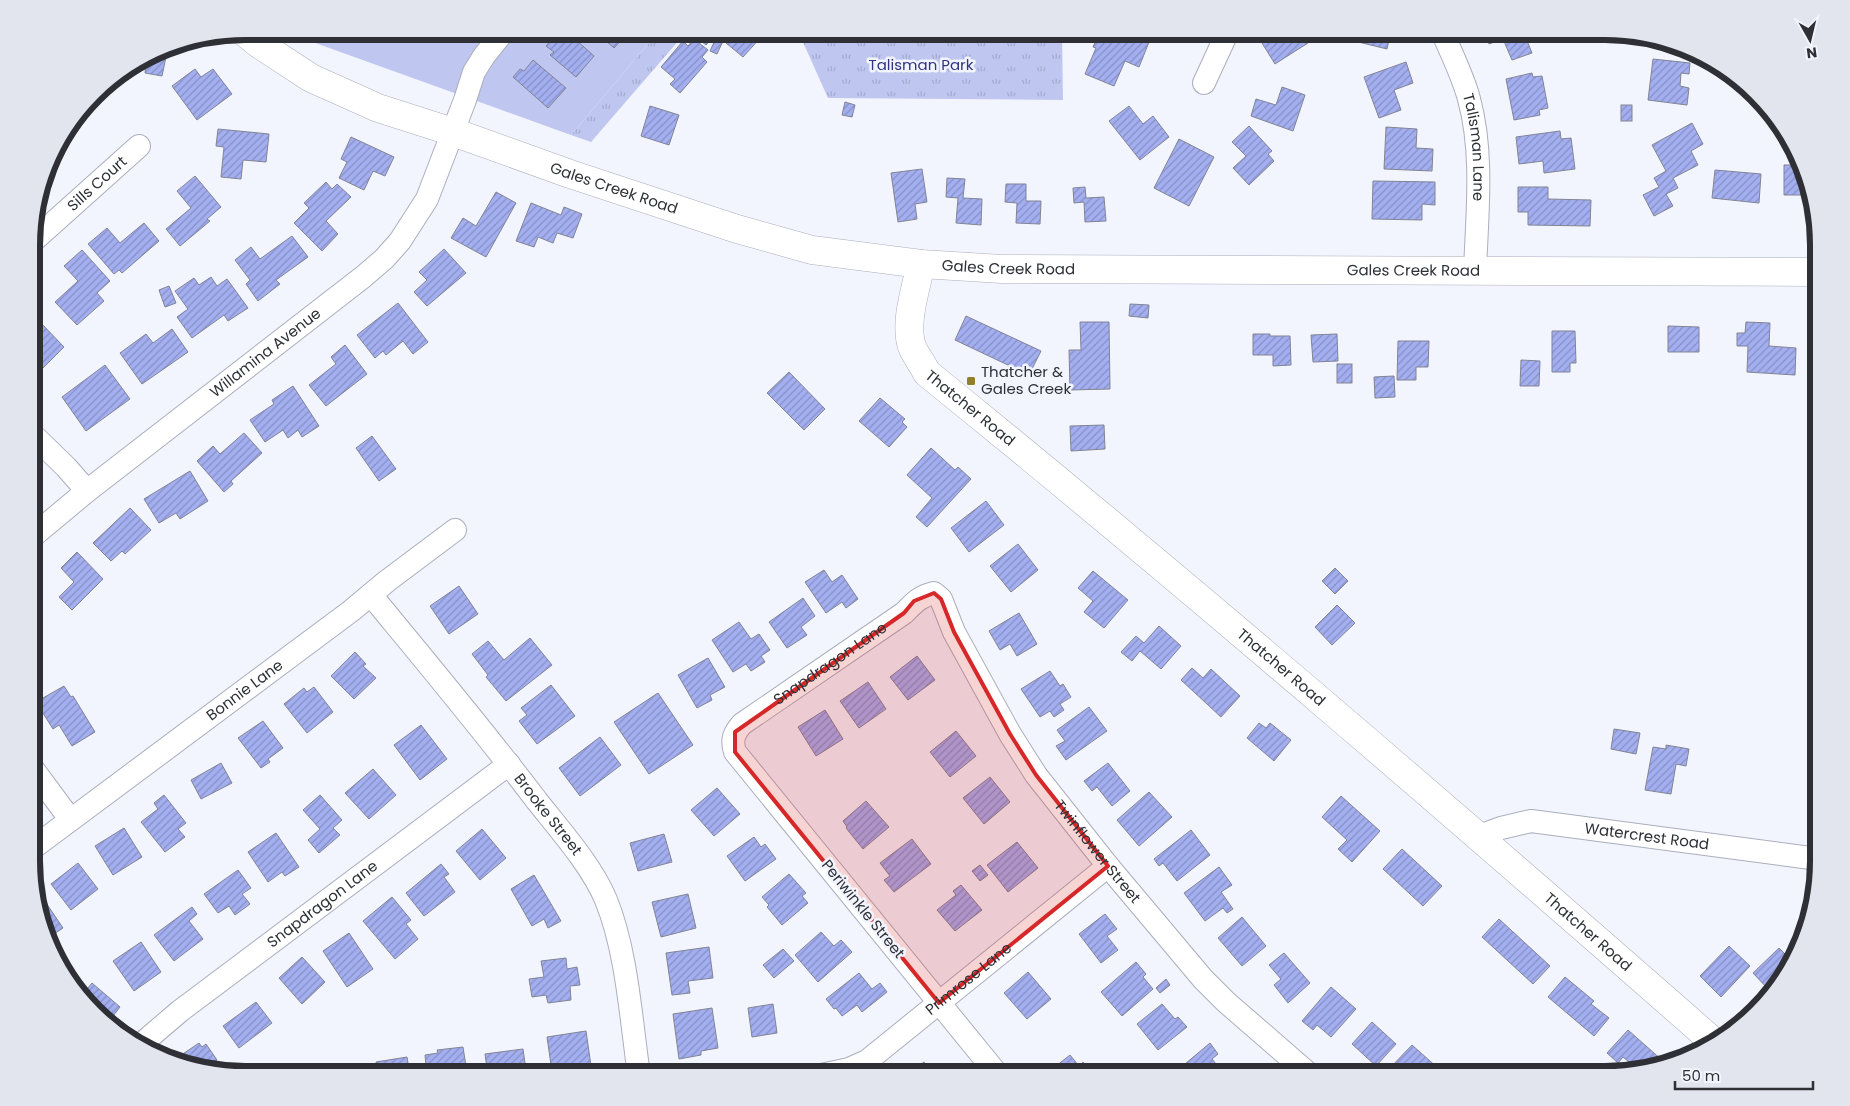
<svg xmlns="http://www.w3.org/2000/svg" width="1850" height="1106" viewBox="0 0 1850 1106" font-family="Poppins,sans-serif">
  <style>
    .grass { fill: #bfc7f0 }
    .park { fill: url(#park-tufts) }
    .building { fill: url(#building-hatch); stroke: #818493 }
    .lines { fill: none; stroke-linecap: round; stroke-linejoin: round }
    .minor-casing { stroke: #abaebd; stroke-width: 24 }
    .tertiary-casing { stroke: #abaebd; stroke-width: 29 }
    .secondary-casing { stroke: #abaebd; stroke-width: 29 }
    .minor { stroke: #fff; stroke-width: 22 }
    .tertiary { stroke: #fff; stroke-width: 28 }
    .secondary { stroke: #fff; stroke-width: 28 }
    .marked { fill: #d62828; fill-opacity: 0.2; stroke: #d62828; stroke-width: 4; stroke-linejoin: round }
    .poi-dot { fill: #937f27; stroke: #f2f4fe; stroke-width: 2 }
    .labels { text-anchor: middle; stroke-width: 5; stroke-linejoin: round; paint-order: stroke }
    .park-label { font-size: 15px; fill: #313480; stroke: #f2f4fe }
    .street-label { font-size: 15px; fill: #2e3036; stroke: #f2f4fe }
    .poi-label { font-size: 15px; fill: #2e3036; stroke: #f2f4fe; text-anchor: start }
    .rim { fill: none; stroke: #2e3036; stroke-width: 6 }
  </style>
  <defs>
    <pattern id="park-tufts" width="24" height="20" patternUnits="userSpaceOnUse" patternTransform="scale(1.25)"><rect width="24" height="20" fill="#bfc7f0"/><path d="M3 7l-1-3M5 7V3M7 7l1-3M15 17l-1-3M17 17v-4M19 17l1-3" fill="none" stroke="#a4abce"/></pattern>
    <pattern id="building-hatch" width="6" height="6" patternUnits="userSpaceOnUse" patternTransform="scale(1.25)"><rect width="6" height="6" fill="#a4aff1"/><path d="M-1 1l2-2M0 6l6-6M5 7l2-2" fill="none" stroke="#868fc4"/></pattern>
  </defs>
  <rect width="100%" height="100%" fill="#f2f4fe"/>
  <!-- grass -->
  <polygon class="grass" points="296,31 659,31 571,135 307,40"/>
  <!-- park -->
  <g class="park">
    <polygon points="659,31 687,31 591,142 571,135"/>
    <polygon points="798,31 1062,31 1063,100 828,98"/>
  </g>
  <!-- building -->
  <g class="building">
    <polygon points="551,31 566,31 594,56 576,77 550,55 554,52 546,46 554,37 550,33"/>
    <polygon points="595,31 630,31 614,48"/>
    <polygon points="695,31 715,31 717,33 706,45 692,34"/>
    <polygon points="728,31 757,31 762,36 743,57 726,43 732,35"/>
    <polygon points="1100,31 1104,31 1124,40 1127,33 1149,42 1139,67 1125,61 1114,86 1085,74 1096,48 1093,47"/>
    <polygon points="1281,31 1321,31 1322,34 1275,64 1262,43"/>
    <polygon points="1343,31 1391,31 1387,49 1342,38"/>
    <polygon points="1484,31 1523,31 1532,53 1512,60 1503,39 1489,44"/>
    <polygon points="717,36 724,39 717,54 710,51"/>
    <polygon points="694,39 708,50 702,57 707,62 680,93 670,84 675,79 661,67 683,41 688,46"/>
    <polygon points="164,47 168,47 162,76 145,73 146,63 141,63 142,61"/>
    <polygon points="1653,59 1690,63 1689,74 1681,73 1680,86 1689,88 1687,105 1648,100"/>
    <polygon points="533,60 566,88 548,108 513,77 520,69 524,71"/>
    <polygon points="1406,62 1413,83 1394,90 1401,110 1379,118 1364,77"/>
    <polygon points="195,69 201,77 213,69 232,94 197,120 172,86"/>
    <polygon points="1532,73 1533,77 1542,76 1548,108 1539,110 1540,115 1514,120 1506,79"/>
    <polygon points="1282,87 1305,95 1293,131 1251,116 1256,99 1276,105"/>
    <polygon points="845,102 855,105 852,117 842,115"/>
    <rect x="1621" y="105" width="11" height="16"/>
    <polygon points="650,106 679,115 669,145 641,136"/>
    <polygon points="1129,106 1143,124 1153,116 1169,137 1140,160 1109,121"/>
    <polygon points="1692,123 1703,144 1691,151 1698,165 1673,178 1678,188 1666,194 1673,206 1654,216 1643,195 1659,187 1654,178 1666,171 1652,145"/>
    <polygon points="1249,126 1272,151 1268,154 1274,161 1249,185 1233,168 1246,156 1232,142"/>
    <polygon points="1386,127 1417,129 1416,148 1433,149 1432,171 1384,169"/>
    <polygon points="218,129 269,134 266,162 243,160 241,179 221,177 224,147 216,146"/>
    <polygon points="1560,131 1561,139 1571,138 1575,169 1544,173 1543,161 1519,164 1516,137"/>
    <polygon points="351,137 394,157 385,176 373,171 364,190 339,178 347,162 341,159"/>
    <polygon points="1179,139 1214,157 1189,206 1154,188"/>
    <polygon points="1784,165 1802,165 1807,177 1811,195 1784,195"/>
    <polygon points="922,169 927,202 915,204 917,219 898,222 891,173"/>
    <polygon points="1715,170 1761,174 1759,203 1712,198"/>
    <polygon points="195,176 221,207 207,219 210,221 180,246 166,229 191,208 177,191"/>
    <polygon points="947,178 965,179 963,198 982,199 981,225 956,223 958,198 946,197"/>
    <polygon points="1373,181 1435,182 1435,205 1422,204 1422,220 1372,219"/>
    <polygon points="326,182 332,189 337,184 351,197 326,221 338,234 322,251 294,223 309,208 304,203"/>
    <polygon points="1006,184 1026,184 1026,201 1041,201 1040,224 1016,223 1017,203 1005,202"/>
    <polygon points="1085,187 1086,198 1104,197 1106,221 1085,222 1084,202 1074,203 1073,188"/>
    <polygon points="1518,187 1548,187 1548,199 1591,200 1590,226 1528,225 1528,212 1518,212"/>
    <polygon points="496,192 516,203 486,257 451,238 463,218 476,226"/>
    <polygon points="531,203 561,215 564,207 582,214 573,238 557,233 553,243 538,237 534,247 516,241"/>
    <polygon points="144,223 159,241 122,273 119,270 114,274 88,244 107,228 120,243"/>
    <polygon points="292,236 308,257 276,280 280,284 258,301 246,284 250,280 235,260 251,247 260,259"/>
    <polygon points="444,249 466,273 427,306 414,292 427,280 419,272"/>
    <polygon points="82,250 110,281 97,293 104,301 77,325 55,302 78,281 64,266"/>
    <polygon points="211,277 217,286 227,279 248,308 228,321 224,315 192,338 177,317 188,309 175,291 194,278 199,285"/>
    <polygon points="169,286 176,303 165,307 159,290"/>
    <polygon points="398,303 428,342 413,354 403,341 386,355 383,351 375,358 357,335"/>
    <polygon points="1130,304 1149,305 1148,318 1129,316"/>
    <polygon points="966,316 1041,351 1029,375 955,340"/>
    <polygon points="40,322 64,347 33,378 33,330"/>
    <polygon points="1080,322 1109,322 1110,389 1070,390 1069,350 1081,350"/>
    <polygon points="1746,322 1770,323 1769,346 1796,348 1795,375 1747,372 1748,346 1737,346 1737,333 1745,333"/>
    <polygon points="1668,326 1699,327 1699,352 1668,352"/>
    <polygon points="172,329 188,352 142,384 120,353 146,334 153,343"/>
    <polygon points="1552,331 1575,331 1576,363 1570,363 1570,372 1552,372"/>
    <polygon points="1253,334 1270,334 1270,336 1290,336 1291,365 1273,366 1273,355 1253,355"/>
    <polygon points="1337,334 1338,361 1313,362 1311,335"/>
    <polygon points="1398,341 1429,341 1428,367 1416,367 1416,380 1397,380"/>
    <polygon points="345,345 367,374 326,406 309,385 336,364 331,357"/>
    <polygon points="1521,360 1540,361 1539,386 1520,386"/>
    <rect x="1337" y="364" width="15" height="19"/>
    <polygon points="105,365 130,399 86,431 62,397"/>
    <polygon points="789,372 825,409 804,430 767,393"/>
    <polygon points="1394,376 1395,397 1375,398 1374,377"/>
    <polygon points="293,386 319,426 302,437 298,430 288,438 283,430 265,442 250,420 274,404 272,400"/>
    <polygon points="880,398 905,419 902,422 907,427 889,447 859,421"/>
    <polygon points="1104,425 1105,449 1071,451 1070,426"/>
    <polygon points="244,433 262,453 231,481 233,484 224,492 197,461 213,446 220,454"/>
    <polygon points="372,436 396,469 379,481 356,448"/>
    <polygon points="931,448 955,470 958,467 971,479 927,527 916,517 932,498 907,475"/>
    <polygon points="190,471 208,501 180,519 176,513 159,523 144,499"/>
    <polygon points="986,501 1004,525 969,552 951,528"/>
    <polygon points="130,508 151,530 125,554 122,551 111,561 93,543"/>
    <polygon points="1018,544 1038,570 1011,592 990,566"/>
    <polygon points="77,552 103,579 72,610 59,597 74,582 61,568"/>
    <polygon points="1335,568 1348,581 1335,594 1322,581"/>
    <polygon points="824,570 832,582 842,575 858,599 846,608 842,602 826,613 805,582"/>
    <polygon points="1093,571 1128,600 1104,628 1084,612 1093,601 1078,588"/>
    <polygon points="459,586 478,614 449,634 430,606"/>
    <polygon points="803,598 815,616 801,627 807,635 787,648 769,622"/>
    <polygon points="1337,605 1355,623 1332,645 1315,627"/>
    <polygon points="1019,613 1037,644 1017,656 1010,644 1000,650 989,631"/>
    <polygon points="739,622 751,639 759,634 770,650 761,656 765,662 751,671 746,664 733,672 712,640"/>
    <polygon points="1159,626 1181,646 1161,669 1140,651 1132,661 1121,652 1136,636 1144,643"/>
    <polygon points="33,634 41,639 33,654"/>
    <polygon points="530,638 552,665 506,701 486,677 488,675 472,654 488,641 504,660"/>
    <polygon points="355,652 366,664 363,666 376,678 354,699 331,676"/>
    <polygon points="917,656 935,680 908,700 890,677"/>
    <polygon points="708,658 725,687 710,695 712,700 697,708 678,675"/>
    <polygon points="1192,668 1203,678 1211,669 1240,696 1221,717 1181,680"/>
    <polygon points="1050,671 1060,686 1063,684 1071,697 1060,704 1064,710 1054,717 1050,711 1040,717 1021,689"/>
    <polygon points="868,682 886,709 859,728 840,701"/>
    <polygon points="551,685 575,716 537,744 519,721 527,715 521,708"/>
    <polygon points="64,686 71,697 73,696 95,732 72,746 59,725 53,729 36,702"/>
    <polygon points="314,687 333,712 307,733 284,704 304,688 307,692"/>
    <polygon points="658,693 693,745 649,774 614,722"/>
    <polygon points="1089,707 1107,731 1066,760 1056,746 1065,741 1057,730"/>
    <polygon points="825,710 843,739 816,756 798,727"/>
    <polygon points="263,721 283,748 268,759 270,762 261,768 238,738"/>
    <polygon points="1259,723 1266,728 1270,723 1291,740 1274,761 1247,738"/>
    <polygon points="421,725 447,759 420,780 394,745"/>
    <polygon points="1614,729 1640,733 1636,754 1611,749"/>
    <polygon points="956,731 976,756 950,777 930,752"/>
    <polygon points="600,737 621,765 580,796 559,768"/>
    <polygon points="1666,745 1689,749 1686,766 1676,764 1671,794 1645,790 1653,747 1666,749"/>
    <polygon points="221,763 232,783 201,799 191,780"/>
    <polygon points="1108,763 1130,791 1112,806 1097,787 1092,791 1084,781"/>
    <polygon points="373,769 396,795 369,819 345,793"/>
    <polygon points="990,777 1010,802 984,824 963,798"/>
    <polygon points="717,788 740,814 714,836 691,810"/>
    <polygon points="1149,792 1172,817 1139,846 1117,820"/>
    <polygon points="164,795 186,823 178,829 185,837 165,852 141,822 158,809 154,803"/>
    <polygon points="320,795 342,820 333,828 340,835 319,853 308,840 320,829 303,810"/>
    <polygon points="1341,796 1380,831 1352,862 1338,849 1347,840 1322,817"/>
    <polygon points="866,801 889,827 863,849 846,828 847,827 843,821"/>
    <polygon points="124,828 142,857 113,875 95,846"/>
    <polygon points="482,829 506,858 480,880 456,851"/>
    <polygon points="1191,830 1210,855 1177,881 1163,863 1159,866 1154,859"/>
    <polygon points="276,833 299,867 285,876 282,872 268,882 248,852"/>
    <polygon points="664,834 672,862 638,871 630,843"/>
    <polygon points="754,837 761,847 765,844 776,859 745,881 727,856"/>
    <polygon points="912,839 931,864 894,892 884,880 890,876 880,863"/>
    <polygon points="1017,842 1038,868 1008,892 987,865"/>
    <polygon points="1402,849 1442,886 1423,906 1383,869"/>
    <polygon points="78,863 98,889 71,910 51,884"/>
    <polygon points="441,864 449,874 444,877 455,892 424,916 406,893"/>
    <polygon points="980,865 988,875 980,881 972,871"/>
    <polygon points="1219,867 1232,885 1221,892 1233,909 1227,913 1223,908 1205,921 1184,893"/>
    <polygon points="238,870 251,888 242,894 250,904 235,915 229,906 218,913 204,894"/>
    <polygon points="789,874 806,893 802,896 808,903 782,925 767,907 769,905 762,897"/>
    <polygon points="534,875 561,921 548,928 544,919 532,926 511,889"/>
    <polygon points="961,885 982,910 955,931 937,910 956,895 953,891"/>
    <polygon points="40,894 63,928 51,936 36,897"/>
    <polygon points="688,894 696,928 661,937 652,902"/>
    <polygon points="392,897 411,920 406,924 418,939 395,959 363,921"/>
    <polygon points="192,907 197,914 189,921 203,939 174,961 154,935"/>
    <polygon points="1105,914 1117,929 1107,936 1118,950 1101,963 1079,934"/>
    <polygon points="1242,917 1266,946 1242,966 1218,938"/>
    <polygon points="1499,919 1550,966 1533,984 1482,937"/>
    <polygon points="821,932 834,946 841,940 852,952 818,982 795,955"/>
    <polygon points="349,933 373,969 347,987 323,951"/>
    <polygon points="141,942 161,972 134,991 113,961"/>
    <polygon points="1729,946 1750,966 1721,997 1700,976"/>
    <polygon points="709,947 713,978 688,981 690,993 672,995 666,953"/>
    <polygon points="1779,948 1792,961 1790,968 1768,989 1753,973"/>
    <polygon points="783,949 794,961 774,978 763,965"/>
    <polygon points="1284,953 1310,983 1288,1003 1274,985 1281,979 1269,965"/>
    <polygon points="302,957 325,982 302,1004 279,978"/>
    <polygon points="566,958 567,969 577,967 580,985 570,986 571,1000 548,1003 546,995 532,997 529,979 544,977 541,961"/>
    <polygon points="1136,962 1146,974 1143,977 1153,989 1122,1016 1101,992"/>
    <polygon points="1028,972 1051,999 1027,1019 1004,993"/>
    <polygon points="859,973 872,989 880,983 887,992 862,1012 857,1005 842,1016 836,1008 834,1009 826,999"/>
    <polygon points="1565,977 1594,1001 1591,1004 1609,1018 1594,1036 1548,997"/>
    <polygon points="1166,979 1170,985 1160,993 1156,988"/>
    <polygon points="92,983 120,1007 110,1020 83,994"/>
    <polygon points="1331,987 1356,1009 1331,1037 1317,1025 1313,1030 1302,1021"/>
    <polygon points="256,1002 272,1023 239,1048 223,1026"/>
    <polygon points="773,1004 777,1033 752,1037 748,1008"/>
    <polygon points="1162,1004 1175,1019 1178,1017 1187,1027 1158,1050 1137,1024"/>
    <polygon points="712,1008 718,1048 701,1051 701,1055 679,1059 673,1014"/>
    <polygon points="1372,1022 1396,1044 1376,1066 1352,1044"/>
    <polygon points="1628,1030 1663,1061 1631,1071 1634,1066 1623,1057 1618,1063 1607,1053"/>
    <polygon points="586,1031 591,1066 552,1072 547,1037"/>
    <polygon points="199,1043 202,1047 206,1044 217,1060 203,1069 190,1067 176,1062 174,1060"/>
    <polygon points="1210,1043 1218,1054 1212,1059 1224,1074 1173,1074"/>
    <polygon points="1412,1045 1439,1069 1434,1074 1397,1074 1390,1068"/>
    <polygon points="463,1047 467,1073 427,1075 425,1055 438,1053 437,1050"/>
    <polygon points="523,1049 526,1070 488,1075 485,1054"/>
    <polygon points="1070,1055 1079,1066 1083,1062 1093,1074 1046,1074"/>
    <polygon points="407,1057 410,1075 378,1075 376,1062"/>
    <polygon points="924,1062 934,1075 907,1075"/>
    <polygon points="352,1066 353,1075 326,1075 325,1069"/>
  </g>
  <g class="lines">
    <defs>
      <g id="minor">
        <path id="s1" d="M1442,31C1451,53 1463,76 1469,99C1484,154 1477,214 1475,271"/>
        <polyline points="1204,83 1228,31"/>
        <path id="s2" d="M33,241L139,146"/>
        <polyline points="33,435 66,467 87,491"/>
        <path id="s3" d="M33,536L87,491L363,277L384,259L400,241L427,199L465,100L474,72L484,56L504,31"/>
        <path id="s4" d="M371,595C427,663 484,731 537,801C560,830 592,866 606,900C627,951 631,1020 639,1075"/>
        <polyline points="33,769 70,819"/>
        <path id="s5" d="M1479,836L1501,828L1531,821L1818,859"/>
        <path id="s6" d="M33,848L351,611L387,581L455,530"/>
        <path id="s7" d="M139,1046L180,1011L509,764"/>
        <path id="s8" d="M821,1075L849,1069L867,1061L1108,866"/>
        <path id="s9" d="M998,1075L735,752C731,740 734,733 742,724L904,613C914,603 920,596 934,593L941,599L954,632L1010,734L1036,775L1108,866L1203,979L1226,1002L1309,1074"/>
      </g>
      <g id="tertiary">
        <path id="s10" d="M921,264C916,288 903,326 913,349C917,357 923,365 927,373C1195,590 1456,816 1715,1043"/>
      </g>
      <g id="secondary">
        <path id="s11" d="M244,32L259,44L311,78L378,108L453,132L570,174L737,229L812,250L921,264L1002,269L1818,272"/>
      </g>
    </defs>
    <!-- minor casing -->
    <use href="#minor" class="minor-casing"/>
    <!-- tertiary casing -->
    <use href="#tertiary" class="tertiary-casing"/>
    <!-- secondary casing -->
    <use href="#secondary" class="secondary-casing"/>
    <!-- minor -->
    <use href="#minor" class="minor"/>
    <!-- tertiary -->
    <use href="#tertiary" class="tertiary"/>
    <!-- secondary -->
    <use href="#secondary" class="secondary"/>
  </g>
  <!-- marked area -->
  <path class="marked" d="M934,593L941,599L954,632L1010,734L1036,775L1108,866L939,1003L735,752V732L904,613L914,601Z"/>
  <!-- markers -->
  <rect class="poi-dot" x="966" y="376" width="10" height="10" rx="2.5"/>
  <g class="labels">
    <!-- park labels -->
    <g class="park-label">
      <text x="921" y="70">Talisman Park</text>
    </g>
    <!-- street labels -->
    <g class="street-label">
      <text dy="5" stroke="none"><textPath href="#s1" startOffset="122">Talisman Lane</textPath></text>
      <text dy="5" stroke="none"><textPath href="#s2" startOffset="86">Sills Court</textPath></text>
      <text dy="5" stroke="none"><textPath href="#s11" startOffset="404">Gales Creek Road</textPath></text>
      <text dy="5" stroke="none"><textPath href="#s11" startOffset="809">Gales Creek Road</textPath></text>
      <text dy="5" stroke="none"><textPath href="#s11" startOffset="1214">Gales Creek Road</textPath></text>
      <text dy="5" stroke="none"><textPath href="#s3" startOffset="296">Willamina Avenue</textPath></text>
      <text dy="5" stroke="none"><textPath href="#s10" startOffset="170">Thatcher Road</textPath></text>
      <text dy="5" stroke="none"><textPath href="#s9" startOffset="554">Snapdragon Lane</textPath></text>
      <text dy="5" stroke="none"><textPath href="#s10" startOffset="575">Thatcher Road</textPath></text>
      <text dy="5" stroke="none"><textPath href="#s6" startOffset="264">Bonnie Lane</textPath></text>
      <text dy="5" stroke="none"><textPath href="#s4" startOffset="282">Brooke Street</textPath></text>
      <text dy="5" stroke="none"><textPath href="#s5" startOffset="171">Watercrest Road</textPath></text>
      <text dy="5" stroke="none"><textPath href="#s9" startOffset="988">Twinflower Street</textPath></text>
      <text dy="5" stroke="none"><textPath href="#s7" startOffset="232">Snapdragon Lane</textPath></text>
      <text transform="translate(863 909) rotate(51)" y="5">Periwinkle Street</text>
      <text dy="5" stroke="none"><textPath href="#s10" startOffset="980">Thatcher Road</textPath></text>
      <text dy="5" stroke="none"><textPath href="#s8" startOffset="179">Primrose Lane</textPath></text>
    </g>
    <!-- poi labels -->
    <g class="poi-label">
      <text x="981" y="377">Thatcher &amp;<tspan x="981" dy="17">Gales Creek</tspan></text>
    </g>
  </g>
  <!-- crop -->
  <path d="M0 0H1850V1106H0ZM245 40H1605A205 205 0 0 1 1810 245V861A205 205 0 0 1 1605 1066H245A205 205 0 0 1 40 861V245A205 205 0 0 1 245 40Z" fill="#e2e4ee" fill-rule="evenodd"/>
  <path class="rim" d="M245 40H1605A205 205 0 0 1 1810 245V861A205 205 0 0 1 1605 1066H245A205 205 0 0 1 40 861V245A205 205 0 0 1 245 40Z"/>
  <!-- north arrow -->
  <g transform="translate(1810 40) rotate(172)" stroke="#f2f4fe" stroke-width="4" paint-order="stroke">
  <path d="M0-4L9 19L0 12L-9 19Z" fill="#2e3036"/>
  <text y="-8" font-size="14" font-weight="bold" text-anchor="middle" fill="#2e3036">N</text>
  </g>
  <!-- scale -->
  <path d="M1675 1081v8h138v-8" fill="none" stroke="#2e3036" stroke-width="2.5"/>
  <text x="1682" y="1081" font-size="15" fill="#2e3036" stroke="#f2f4fe" stroke-width="4" paint-order="stroke">50 m</text>
</svg>
